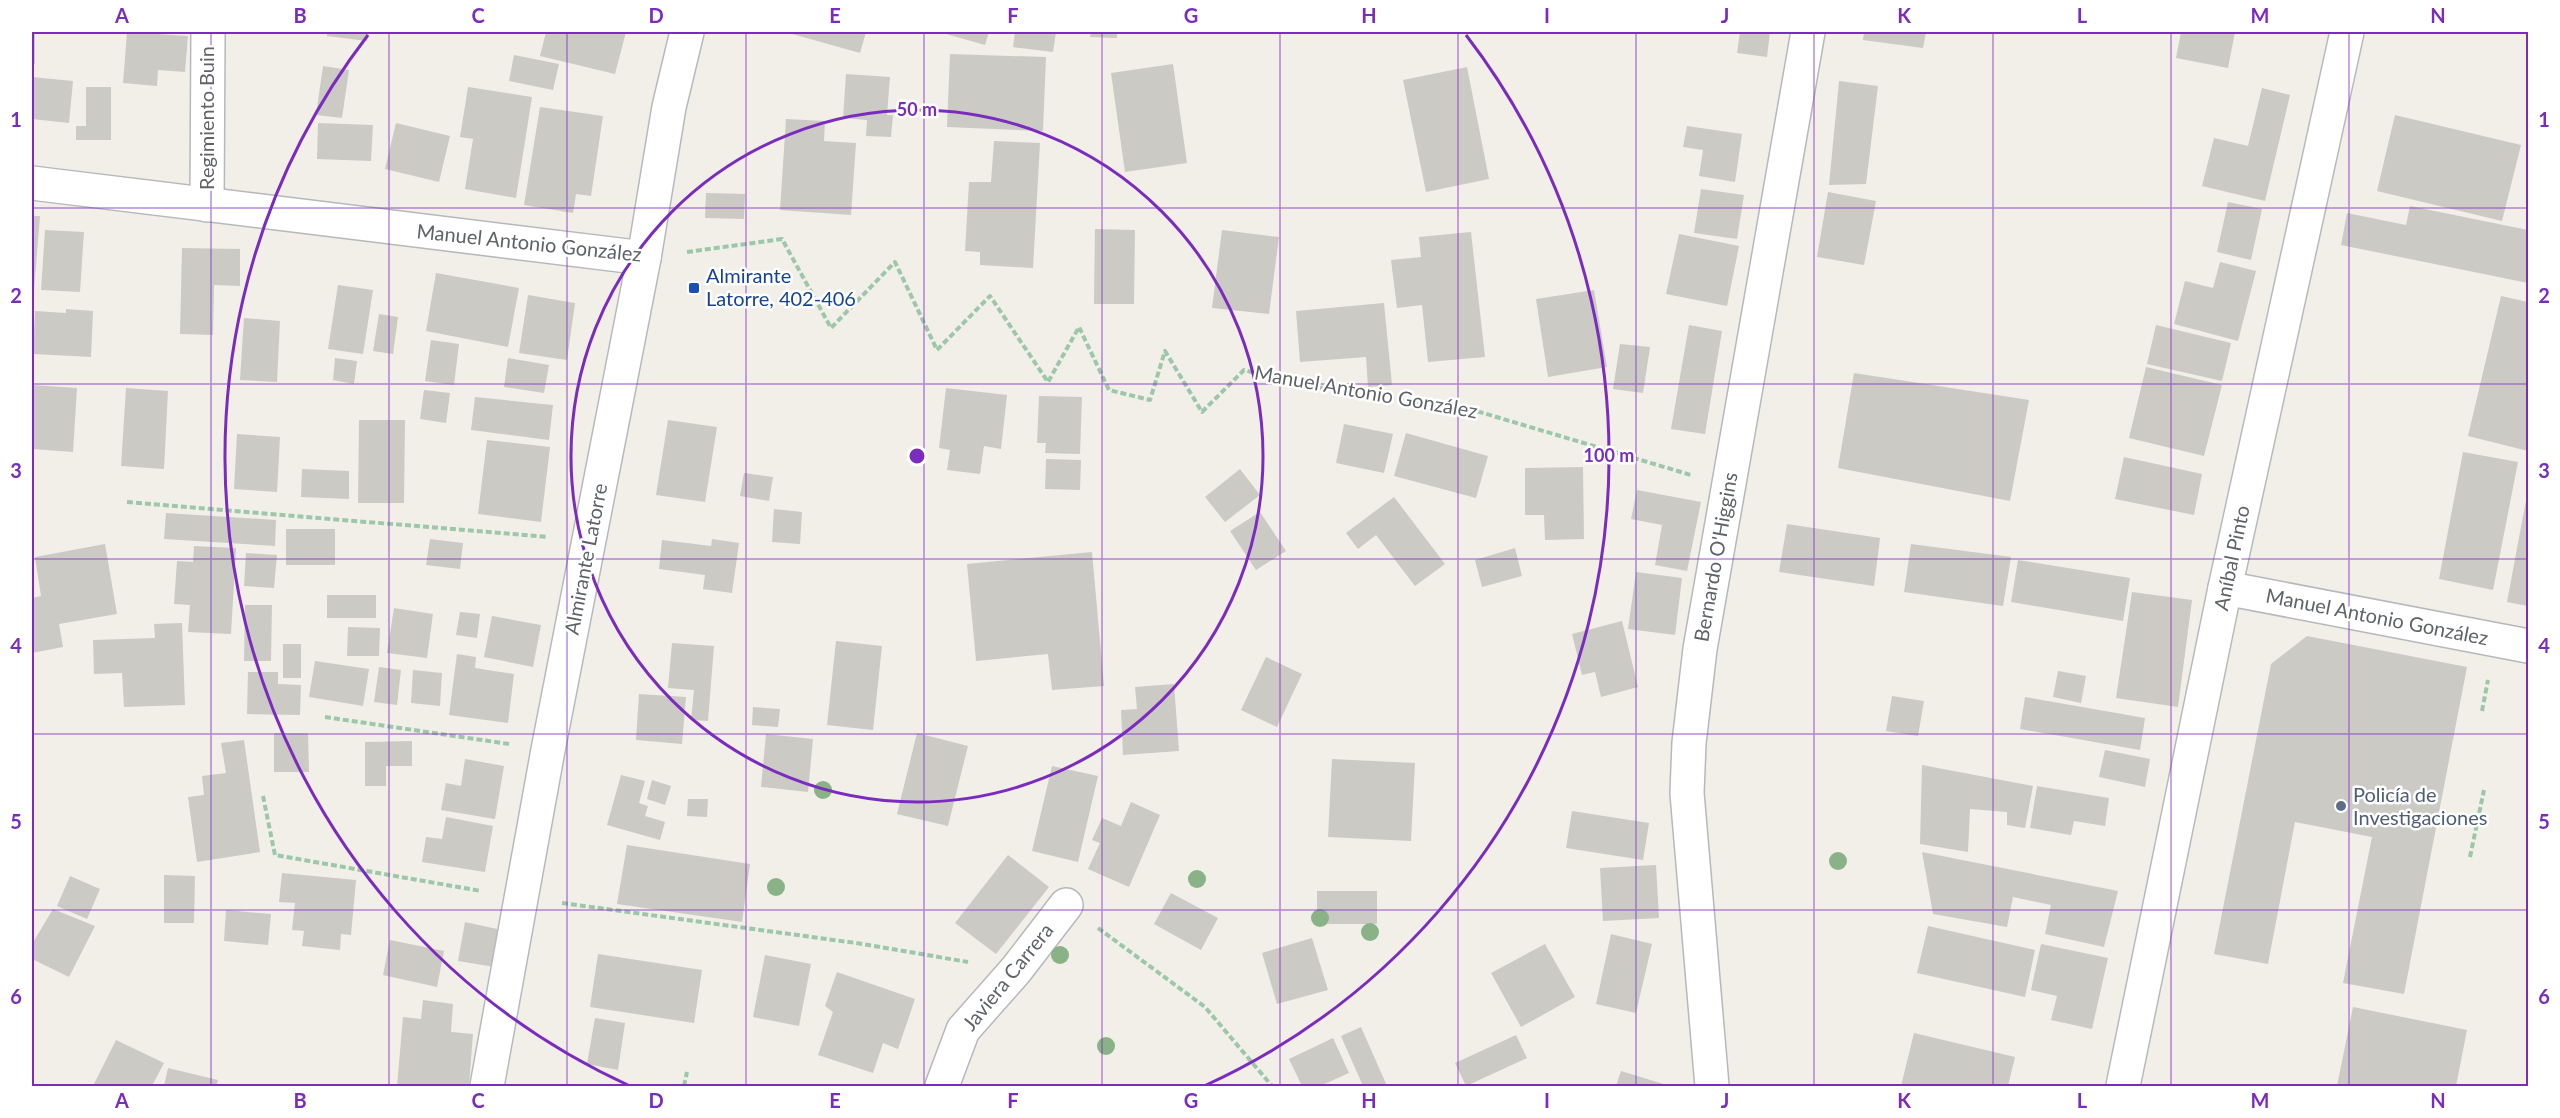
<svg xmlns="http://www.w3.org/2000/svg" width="2560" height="1118" viewBox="0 0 2560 1118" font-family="Lato,sans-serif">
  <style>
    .building { fill: #cccac5 }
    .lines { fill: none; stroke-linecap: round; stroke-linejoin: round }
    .minor-casing { stroke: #b5b8bc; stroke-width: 36 }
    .secondary-casing { stroke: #b6babf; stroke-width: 36 }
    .path { stroke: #9cc7a9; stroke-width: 4; stroke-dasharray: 6 3; stroke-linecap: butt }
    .minor { stroke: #fff; stroke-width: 33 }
    .secondary { stroke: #fff; stroke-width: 33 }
    .tree { fill: #89b387 }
    .grid { fill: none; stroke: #7b2cbf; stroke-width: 1.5; stroke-opacity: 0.55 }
    .ring { fill: none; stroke: #7b2cbf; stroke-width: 3 }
    .transit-dot { fill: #1a4fb4; stroke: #fff; stroke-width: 2 }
    .service-dot { fill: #5c6f8a; stroke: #fff; stroke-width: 2 }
    .labels { text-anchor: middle; stroke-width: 5; stroke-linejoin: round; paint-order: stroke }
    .street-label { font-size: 20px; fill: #5f6368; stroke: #fff }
    .transit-label { font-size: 20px; fill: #164399; stroke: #fff; text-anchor: start }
    .service-label { font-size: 20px; fill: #4e5e75; stroke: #fff; text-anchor: start }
    .centre { fill: #7b2cbf; stroke: #fff; stroke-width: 3 }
    .ring-label { font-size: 18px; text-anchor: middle; font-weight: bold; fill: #7b2cbf; stroke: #fff; stroke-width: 5; stroke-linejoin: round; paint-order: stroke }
    .neatline { fill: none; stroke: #7b2cbf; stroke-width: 2 }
    .grid-label { font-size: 20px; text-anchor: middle; font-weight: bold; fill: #7b2cbf }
  </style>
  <rect width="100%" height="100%" fill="#f1efe8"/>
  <!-- building -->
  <g class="building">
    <rect x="32" y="32" width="3" height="32"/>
    <polygon points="127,32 188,36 185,72 158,70 157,86 123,83"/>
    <polygon points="327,32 369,32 367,41 327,36"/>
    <polygon points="546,32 626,32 615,74 540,56"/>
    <polygon points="785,32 866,32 860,53"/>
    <polygon points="939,32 989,32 985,45"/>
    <polygon points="1015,32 1056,32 1053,52 1013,47"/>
    <polygon points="1091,32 1117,32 1117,38 1090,37"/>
    <polygon points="1740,32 1770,32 1767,57 1737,53"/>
    <polygon points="1864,32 1926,32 1923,48 1863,40"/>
    <polygon points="2181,32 2235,32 2228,68 2176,58"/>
    <polygon points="950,54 1046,57 1043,131 947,127"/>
    <polygon points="514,55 559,64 553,90 509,81"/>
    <polygon points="1173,64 1187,163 1125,172 1111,73"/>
    <polygon points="323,66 349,70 342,118 316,115"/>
    <polygon points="1467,67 1489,179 1426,192 1403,80"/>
    <polygon points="846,74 890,77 887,115 893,115 891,137 866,136 867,120 843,118"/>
    <polygon points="32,77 73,81 69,123 32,119"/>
    <polygon points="1839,81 1878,86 1866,184 1829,185"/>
    <polygon points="86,87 111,87 111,140 76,140 76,126 86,126"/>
    <polygon points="468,87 532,97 516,198 465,189 473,139 460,137"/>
    <polygon points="2262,88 2290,95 2265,201 2202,186 2214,138 2248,146"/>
    <polygon points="540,107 603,116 591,196 576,194 573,213 524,205"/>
    <polygon points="2395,115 2521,145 2502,221 2377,191"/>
    <polygon points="786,119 825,121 824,141 856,143 851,215 780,210"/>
    <polygon points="318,123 373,125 371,161 317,159"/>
    <polygon points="396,123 450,136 439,182 385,169"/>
    <polygon points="1687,126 1742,134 1735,182 1699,176 1703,150 1683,147"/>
    <polygon points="994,141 1040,143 1033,268 980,265 980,252 965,251 969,182 991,182"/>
    <polygon points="1701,189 1744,195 1737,239 1694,233"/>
    <polygon points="1828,192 1876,201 1864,265 1817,257"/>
    <polygon points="706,193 745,194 744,219 705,218"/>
    <polygon points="2228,202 2262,209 2251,260 2217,252"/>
    <polygon points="2410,206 2528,230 2528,283 2341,245 2347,213 2406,225"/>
    <polygon points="32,216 40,216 34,290 32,290"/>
    <polygon points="1095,229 1135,230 1134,304 1094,304"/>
    <polygon points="45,230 84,232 80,292 41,290"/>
    <polygon points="1222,230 1279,237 1269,314 1212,308"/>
    <polygon points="1471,232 1485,357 1428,362 1422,305 1397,308 1391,260 1421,257 1419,237"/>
    <polygon points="1679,234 1739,246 1727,306 1666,294"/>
    <polygon points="182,248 240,249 240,286 214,285 213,335 180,334"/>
    <polygon points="2220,262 2256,271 2238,341 2174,324 2185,281 2213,288"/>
    <polygon points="436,273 519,288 508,347 426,331"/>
    <polygon points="338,285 373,290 363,354 328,349"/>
    <polygon points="1594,290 1607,367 1548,377 1536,299"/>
    <polygon points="528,295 575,303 567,360 519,353"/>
    <polygon points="2501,296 2528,302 2528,451 2468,436"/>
    <polygon points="1384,303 1392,385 1368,387 1366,357 1300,362 1296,311"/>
    <polygon points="66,309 93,311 91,357 33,354 35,311 66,313"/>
    <polygon points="379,314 398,317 393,354 373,351"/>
    <polygon points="244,318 280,321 277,382 240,380"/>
    <polygon points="1689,325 1722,331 1705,434 1671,429"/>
    <polygon points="2156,325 2231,343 2222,381 2147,364"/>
    <polygon points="431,340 459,344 454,385 425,381"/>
    <polygon points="1620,344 1650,347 1643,393 1613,389"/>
    <polygon points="335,358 357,361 354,384 333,380"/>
    <polygon points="508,358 549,365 544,393 504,387"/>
    <polygon points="2146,367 2222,385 2204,456 2129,438"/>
    <polygon points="1854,373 2029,400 2010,501 1838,468"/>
    <polygon points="32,385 77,388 73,452 32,449"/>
    <polygon points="126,388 168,391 164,469 121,466"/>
    <polygon points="946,388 1007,395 1001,449 984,446 980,474 947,470 950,450 939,448"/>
    <polygon points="424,390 450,393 446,423 420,419"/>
    <polygon points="1039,396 1082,397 1080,454 1045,453 1046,443 1037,443"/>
    <polygon points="475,397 553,405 549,440 471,430"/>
    <polygon points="359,420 405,420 404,503 358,503"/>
    <polygon points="668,420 717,427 705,502 656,495"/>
    <polygon points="1344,424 1393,434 1384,473 1336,463"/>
    <polygon points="1406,433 1488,456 1476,498 1394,476"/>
    <polygon points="237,434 280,437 277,492 234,489"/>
    <polygon points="487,440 550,447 541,522 478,514"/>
    <polygon points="2463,452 2518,462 2493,590 2439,579"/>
    <polygon points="2124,457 2202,474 2194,515 2115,499"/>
    <polygon points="1046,459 1081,460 1080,490 1045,489"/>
    <polygon points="1583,467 1584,539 1545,540 1544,515 1525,515 1525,468"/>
    <polygon points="302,469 349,471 349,499 301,497"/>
    <polygon points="1240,469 1260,495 1225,522 1205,497"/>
    <polygon points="744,473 773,477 769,501 740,496"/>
    <polygon points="1637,490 1701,502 1687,571 1655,565 1662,525 1631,519"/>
    <polygon points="2527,495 2528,495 2528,606 2507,602"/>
    <polygon points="1394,497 1445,564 1415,586 1376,535 1358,549 1346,533"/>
    <polygon points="774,509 802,512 800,544 772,542"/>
    <polygon points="1260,512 1286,551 1256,570 1230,531"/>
    <polygon points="166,513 276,520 275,546 164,539"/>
    <polygon points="1787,524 1880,538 1874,586 1779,572"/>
    <rect x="286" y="529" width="49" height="36"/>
    <polygon points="430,539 463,543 460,569 426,565"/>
    <polygon points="712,539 739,543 732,593 703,589 705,575 659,569 662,540 711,546"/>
    <polygon points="105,544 117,614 59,624 63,647 32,653 32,598 41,596 35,557"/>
    <polygon points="1911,544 2011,557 2003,606 1904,592"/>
    <polygon points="194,546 236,548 231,634 188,632 190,605 174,604 177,561 193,562"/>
    <polygon points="1515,548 1522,576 1482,587 1475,560"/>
    <polygon points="1092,552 1104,686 1052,690 1048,654 976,661 967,564"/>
    <polygon points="246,553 277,555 274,588 244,586"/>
    <polygon points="2018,560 2130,578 2123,621 2011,602"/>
    <polygon points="1636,572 1682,578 1675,635 1628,629"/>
    <polygon points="2132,592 2192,600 2178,707 2116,698"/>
    <rect x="327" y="595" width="49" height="23"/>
    <polygon points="245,605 272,605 271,661 244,661"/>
    <polygon points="394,608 433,614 427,658 387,653"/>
    <polygon points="460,612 480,614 477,638 456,635"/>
    <polygon points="492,616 541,625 533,667 484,657"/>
    <polygon points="1622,621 1638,687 1601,697 1595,672 1582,675 1572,634"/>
    <polygon points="182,623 185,705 124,707 122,673 94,674 93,640 155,638 154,624"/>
    <polygon points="348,627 380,628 379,656 347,656"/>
    <polygon points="2307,636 2467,667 2404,994 2343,983 2372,837 2295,822 2268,964 2214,954 2271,664"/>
    <polygon points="836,641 882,646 873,730 827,725"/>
    <polygon points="672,643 714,646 708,721 691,720 694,690 668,688"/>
    <rect x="283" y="644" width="18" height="34"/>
    <polygon points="457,654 476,657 475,668 514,674 508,723 449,715"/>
    <polygon points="1266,657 1302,674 1277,727 1241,710"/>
    <polygon points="315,661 369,669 363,706 309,697"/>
    <polygon points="379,667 401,670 397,705 374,702"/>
    <polygon points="413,670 442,673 440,706 411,703"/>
    <polygon points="2058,671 2086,676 2081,703 2053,697"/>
    <polygon points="248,672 278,672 278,684 301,685 300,715 247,714"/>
    <polygon points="1174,684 1179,751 1123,755 1121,710 1137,709 1135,687"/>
    <polygon points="639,694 686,697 682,744 636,740"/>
    <polygon points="1892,696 1924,701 1918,736 1886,731"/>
    <polygon points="2025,697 2145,718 2140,750 2020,729"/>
    <polygon points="753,707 780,709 778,727 752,725"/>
    <polygon points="274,733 308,733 309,772 274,772"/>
    <polygon points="917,733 968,746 948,826 897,814"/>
    <polygon points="766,734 813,739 808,792 761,787"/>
    <polygon points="244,740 260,852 197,862 188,797 204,795 202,776 226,773 221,743"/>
    <polygon points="412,741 412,766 386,766 386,786 365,786 365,742"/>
    <polygon points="2105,750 2150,759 2145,787 2099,777"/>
    <polygon points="465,759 504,766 495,819 441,810 446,783 461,786"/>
    <polygon points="1332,759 1415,763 1411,841 1328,837"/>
    <polygon points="1922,765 2033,786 2025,828 2007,825 2007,812 1970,809 1968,852 1920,844"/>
    <polygon points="1052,766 1098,776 1078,862 1032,851"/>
    <polygon points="621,775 645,781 639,803 648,806 645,816 665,822 660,840 607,825"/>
    <polygon points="652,780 671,786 665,805 647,799"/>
    <polygon points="2037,786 2109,798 2105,826 2074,821 2071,835 2030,828"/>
    <polygon points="688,799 708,799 707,817 687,816"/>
    <polygon points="1131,802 1160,815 1129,887 1088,869 1100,843 1092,840 1102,818 1121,826"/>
    <polygon points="1572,811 1649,823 1643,860 1566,848"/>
    <polygon points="446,817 493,826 485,872 422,862 426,837 442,839"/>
    <polygon points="627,845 750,864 742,922 617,904"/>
    <polygon points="1922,852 2118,891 2104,947 2045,934 2051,905 2013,897 2007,927 1933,914"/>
    <polygon points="1008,855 1049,887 996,954 955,923"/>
    <polygon points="1656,865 1659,918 1603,921 1600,868"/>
    <polygon points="282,873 356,880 351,935 341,934 340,950 302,946 304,931 292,930 295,903 279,902"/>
    <polygon points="164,875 195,876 194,923 164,923"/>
    <polygon points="70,876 100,889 87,919 57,906"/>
    <rect x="1317" y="891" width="60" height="33"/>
    <polygon points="1171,893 1218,918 1201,950 1154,924"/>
    <polygon points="53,909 95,926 69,977 32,959 32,944"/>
    <polygon points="226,910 271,914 268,945 224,941"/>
    <polygon points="465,922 502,930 495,967 458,961"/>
    <polygon points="1928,926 2035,950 2025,997 1917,973"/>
    <polygon points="1611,934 1652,944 1636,1013 1596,1004"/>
    <polygon points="1312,938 1328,990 1277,1004 1262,953"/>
    <polygon points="390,940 444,951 437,987 383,975"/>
    <polygon points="1545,944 1575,997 1521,1027 1491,973"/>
    <polygon points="2041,944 2108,958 2092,1029 2051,1020 2057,996 2031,990"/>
    <polygon points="598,954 702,970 694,1023 590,1007"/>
    <polygon points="765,955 811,964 799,1026 753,1017"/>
    <polygon points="837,972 915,999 898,1049 883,1043 873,1073 818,1055 833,1012 825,1006"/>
    <polygon points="423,1000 453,1004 451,1032 473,1034 469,1086 397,1086 403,1017 421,1019"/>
    <polygon points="2353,1007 2467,1030 2456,1086 2337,1086"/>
    <polygon points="595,1018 625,1023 618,1070 587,1064"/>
    <polygon points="1361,1027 1387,1086 1363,1086 1341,1036"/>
    <polygon points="1914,1033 2015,1057 2008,1086 1901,1086"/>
    <polygon points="1516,1035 1527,1058 1466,1086 1455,1063"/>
    <polygon points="1333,1038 1349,1073 1320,1086 1302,1086 1289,1059"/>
    <polygon points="116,1040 164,1063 152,1086 93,1086"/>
    <polygon points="168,1068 218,1080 216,1086 164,1086"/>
    <polygon points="1621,1071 1670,1086 1616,1086"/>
  </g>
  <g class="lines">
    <defs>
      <g id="minor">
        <polyline points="32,183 644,258"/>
        <polyline points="207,205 208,32"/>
        <polyline points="2225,588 2528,646"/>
        <polyline points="942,1086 963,1030 1016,970 1066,905"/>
        <polyline points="1712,1086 1687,793 1689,743 1700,649 1808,32"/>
      </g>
      <g id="secondary">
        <polyline points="487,1086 548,750 644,258 669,107 687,32"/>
        <polyline points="2123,1086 2225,588 2347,32"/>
      </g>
    </defs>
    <!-- minor casing -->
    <use href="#minor" class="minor-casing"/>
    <!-- secondary casing -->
    <use href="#secondary" class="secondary-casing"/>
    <!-- path -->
    <g class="path">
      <polyline points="687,252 782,239 831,328 895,262 937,350 990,296 1048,382 1079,327 1109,390 1150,400 1165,351 1202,412 1244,370 1296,384 1473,410 1691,475"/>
      <polyline points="127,502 548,537"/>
      <polyline points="2482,711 2488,680"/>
      <polyline points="325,717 509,744"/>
      <polyline points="263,796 275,855 481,891"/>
      <polyline points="2470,857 2484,790"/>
      <polyline points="562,903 856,943 968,962"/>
      <polyline points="1098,928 1205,1007 1272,1086"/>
      <polyline points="684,1086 687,1072"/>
    </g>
    <!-- minor -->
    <use href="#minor" class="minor"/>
    <!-- secondary -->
    <use href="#secondary" class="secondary"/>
  </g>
  <!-- trees -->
  <g class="tree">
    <circle cx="823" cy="790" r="9"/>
    <circle cx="1838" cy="861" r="9"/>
    <circle cx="1197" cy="879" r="9"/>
    <circle cx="776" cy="887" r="9"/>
    <circle cx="1320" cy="918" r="9"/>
    <circle cx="1370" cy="932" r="9"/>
    <circle cx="1060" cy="955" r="9"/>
    <circle cx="1106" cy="1046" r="9"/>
  </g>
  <!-- grid -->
  <path class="grid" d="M211,32V1086M389,32V1086M567,32V1086M746,32V1086M924,32V1086M1102,32V1086M1280,32V1086M1458,32V1086M1636,32V1086M1814,32V1086M1993,32V1086M2171,32V1086M2349,32V1086M32,208H2528M32,384H2528M32,559H2528M32,734H2528M32,910H2528"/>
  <!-- distance rings -->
  <g class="ring">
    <circle cx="917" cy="456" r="346"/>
    <path d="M630 1086A692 692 0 0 1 368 35M1466 35A692 692 0 0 1 1204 1086"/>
  </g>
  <!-- markers -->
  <rect class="transit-dot" x="688" y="282" width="12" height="12" rx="3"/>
  <circle class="service-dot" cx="2341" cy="806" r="6"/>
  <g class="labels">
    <!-- street labels -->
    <g class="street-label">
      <text transform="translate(207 118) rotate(-90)" y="7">Regimiento Buin</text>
      <text transform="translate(529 243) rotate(6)" y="7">Manuel Antonio González</text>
      <text transform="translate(1366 392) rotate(10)" y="7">Manuel Antonio González</text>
      <text transform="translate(1716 557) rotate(-80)" y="7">Bernardo O'Higgins</text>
      <text transform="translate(2232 558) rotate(-78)" y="7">Aníbal Pinto</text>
      <text transform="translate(586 559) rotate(-79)" y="7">Almirante Latorre</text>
      <text transform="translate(2377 617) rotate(11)" y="7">Manuel Antonio González</text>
      <text transform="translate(1008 977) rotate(-51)" y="7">Javiera Carrera</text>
    </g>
    <!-- transit labels -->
    <g class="transit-label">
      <text x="706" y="283">Almirante<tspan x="706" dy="23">Latorre, 402-406</tspan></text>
    </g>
    <!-- service labels -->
    <g class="service-label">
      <text x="2353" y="802">Policía de<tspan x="2353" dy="23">Investigaciones</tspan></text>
    </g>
  </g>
  <circle cx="917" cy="456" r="9" class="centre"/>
  <g class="ring-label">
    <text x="917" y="116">50 m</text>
    <text x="1609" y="462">100 m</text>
  </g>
  <!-- border -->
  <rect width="2560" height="1118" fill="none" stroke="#ffffff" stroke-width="66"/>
  <rect x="33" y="33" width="2494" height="1052" class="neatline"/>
  <g class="grid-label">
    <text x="122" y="23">A</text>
    <text x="300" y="23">B</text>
    <text x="478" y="23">C</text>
    <text x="656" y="23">D</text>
    <text x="835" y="23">E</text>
    <text x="1013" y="23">F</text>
    <text x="1191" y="23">G</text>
    <text x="1369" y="23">H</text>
    <text x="1547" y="23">I</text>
    <text x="1725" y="23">J</text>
    <text x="1904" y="23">K</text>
    <text x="2082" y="23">L</text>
    <text x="2260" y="23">M</text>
    <text x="2438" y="23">N</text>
    <text x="16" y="127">1</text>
    <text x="2544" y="127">1</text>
    <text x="16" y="303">2</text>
    <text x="2544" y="303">2</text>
    <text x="16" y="478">3</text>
    <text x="2544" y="478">3</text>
    <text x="16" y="653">4</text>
    <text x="2544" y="653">4</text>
    <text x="16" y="829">5</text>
    <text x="2544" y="829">5</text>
    <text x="16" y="1004">6</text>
    <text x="2544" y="1004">6</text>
    <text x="122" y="1108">A</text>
    <text x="300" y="1108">B</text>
    <text x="478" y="1108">C</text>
    <text x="656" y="1108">D</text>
    <text x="835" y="1108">E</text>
    <text x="1013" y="1108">F</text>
    <text x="1191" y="1108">G</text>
    <text x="1369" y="1108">H</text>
    <text x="1547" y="1108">I</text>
    <text x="1725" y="1108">J</text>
    <text x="1904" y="1108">K</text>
    <text x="2082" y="1108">L</text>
    <text x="2260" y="1108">M</text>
    <text x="2438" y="1108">N</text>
  </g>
</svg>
